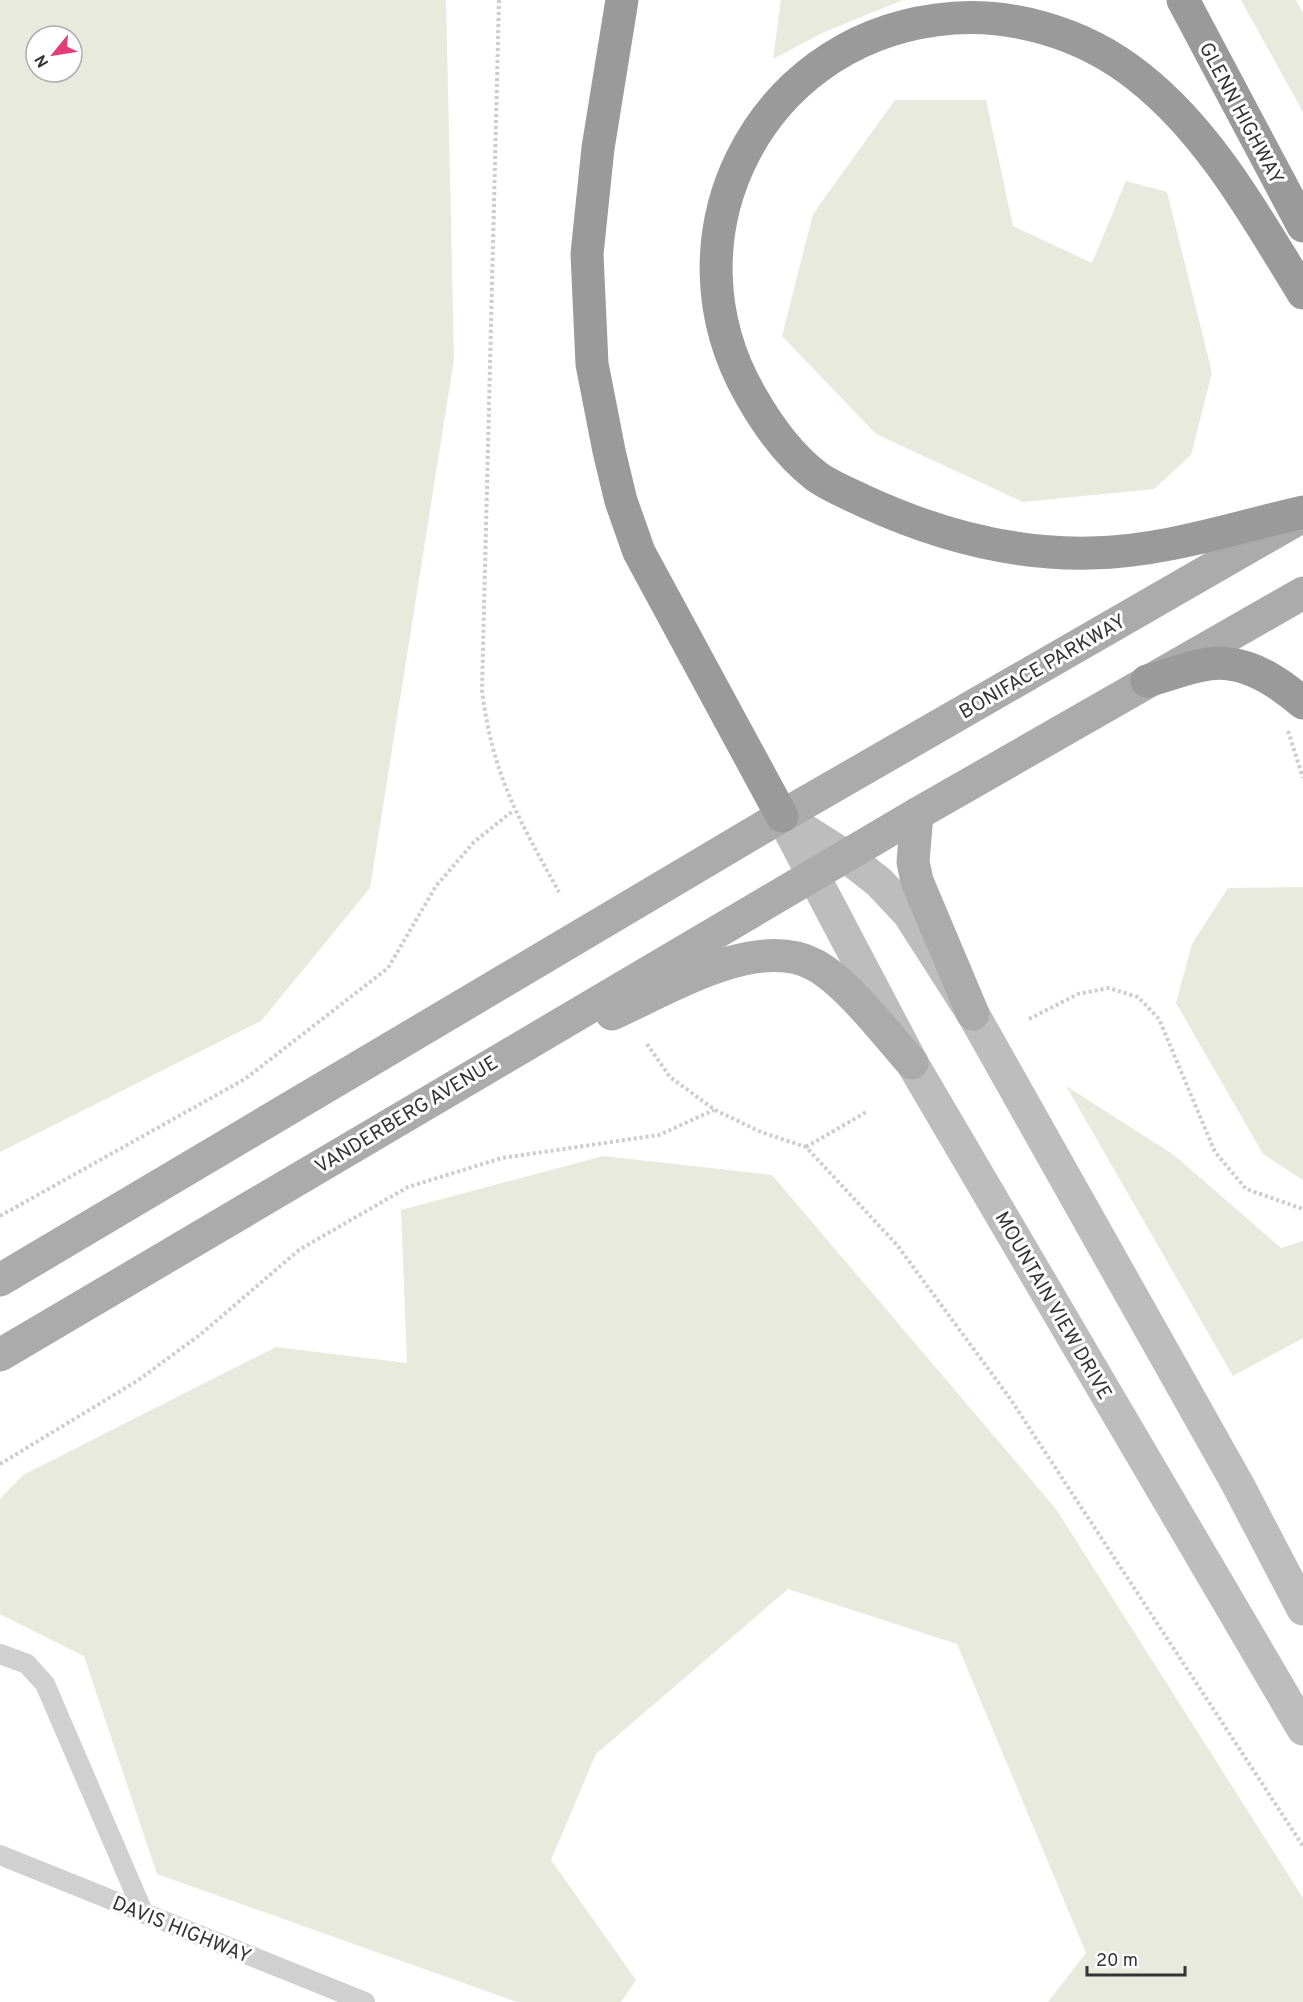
<svg xmlns="http://www.w3.org/2000/svg" width="1303" height="2002" viewBox="0 0 1303 2002" font-family="Overpass,sans-serif">
  <style>
    .green { fill: #e7eadc; fill-rule: evenodd }
    .lines { fill: none; stroke-linecap: round; stroke-linejoin: round }
    .path { stroke: #cdcdcd; stroke-width: 4; stroke-dasharray: 3 3; stroke-linecap: butt }
    .lane { stroke: #d0d0d0; stroke-width: 20 }
    .secondary { stroke: #bdbdbd; stroke-width: 33 }
    .primary { stroke: #ababab; stroke-width: 33 }
    .highway { stroke: #9a9a9a; stroke-width: 33 }
    .labels { text-anchor: middle; stroke-width: 6; stroke-linejoin: round; paint-order: stroke }
    .street-label { font-size: 20px; fill: #333; stroke: #fff }
  </style>
  <rect width="100%" height="100%" fill="#fff"/>
  <!-- green -->
  <g class="green">
    <path d="M0,0H446L454,359L370,888L261,1021L0,1152ZM36,36H72V72H36Z"/>
    <polygon points="781,0 903,0 824,32 773,59"/>
    <polygon points="1241,0 1296,0 1303,13 1303,112"/>
    <polygon points="895,100 986,100 1013,226 1092,263 1126,181 1167,192 1212,373 1191,455 1154,489 1023,502 876,434 782,336 813,214"/>
    <polygon points="1303,887 1303,1180 1263,1154 1176,1003 1192,944 1228,888"/>
    <polygon points="1066,1086 1174,1155 1281,1248 1303,1241 1303,1338 1233,1376"/>
    <polygon points="603,1156 772,1175 1056,1509 1303,1898 1303,2002 1048,2002 1086,1953 957,1644 788,1589 596,1754 551,1860 636,1980 621,2002 517,2002 157,1874 84,1656 0,1614 0,1499 23,1475 276,1347 407,1363 401,1210"/>
  </g>
  <g class="lines">
    <!-- path -->
    <g class="path">
      <path d="M499,0L482,690C492,774 519,820 559,892"/>
      <polyline points="1288,731 1303,778"/>
      <polyline points="1029,1019 1078,994 1109,988 1138,997 1159,1019 1215,1152 1246,1189 1303,1209"/>
      <polyline points="647,1044 670,1077 715,1110 761,1132 806,1147 897,1245 1009,1397 1303,1846"/>
      <polyline points="806,1147 868,1111"/>
      <polyline points="0,1216 245,1079 388,968 436,886 474,842 514,810"/>
      <polyline points="0,1464 137,1381 201,1334 299,1250 408,1187 502,1158 659,1135 714,1110"/>
    </g>
    <!-- lane -->
    <g class="lane">
      <polyline points="0,1654 27,1664 45,1684 144,1914"/>
      <polyline points="0,1855 365,2002"/>
    </g>
    <!-- secondary -->
    <g class="secondary">
      <polyline points="782,816 912,1063 1303,1729"/>
      <polyline points="782,816 847,857 879,882 909,914 973,1014 1237,1483 1303,1609"/>
    </g>
    <!-- primary -->
    <g class="primary">
      <polyline points="917,814 913,862 917,881 973,1014"/>
      <path d="M612,1014C666,990 757,933 815,965C848,983 886,1034 912,1063"/>
      <polyline points="0,1280 782,816 1301,517"/>
      <polyline points="0,1355 917,814 1303,593"/>
    </g>
    <!-- highway -->
    <g class="highway">
      <polyline points="622,0 598,148 587,254 592,364 609,451 621,501 639,552 782,816"/>
      <polyline points="1183,0 1303,226"/>
      <path d="M1303,293C1256,217 1210,133 1139,77C1083,32 1007,10 936,20C756,44 660,239 751,396C768,426 789,455 816,476C831,487 850,494 866,502C936,534 1013,555 1091,553C1162,552 1234,528 1303,512"/>
      <path d="M1147,681C1171,675 1203,660 1229,664C1257,667 1282,685 1303,703"/>
    </g>
  </g>
  <g class="labels">
    <!-- street labels -->
    <g class="street-label">
      <text transform="translate(1242 113) rotate(62)" y="7">GLENN HIGHWAY</text>
      <text transform="translate(1042 666) rotate(-30)" y="7">BONIFACE PARKWAY</text>
      <text transform="translate(406 1114) rotate(-31)" y="7">VANDERBERG AVENUE</text>
      <text transform="translate(1054 1305) rotate(60)" y="7">MOUNTAIN VIEW DRIVE</text>
      <text transform="translate(182 1929) rotate(22)" y="7">DAVIS HIGHWAY</text>
    </g>
  </g>
  <!-- north arrow -->
  <g transform="translate(54 54) rotate(240)"><circle r="28" fill="#ffffff" stroke="#adadad" stroke-width="1.5"/>
  <path d="M0-4.5L10 22L0 15L-10 22Z" fill="#e33c77"/>
  <text y="-9" font-size="16" font-weight="bold" text-anchor="middle" fill="#333333">N</text>
  </g>
  <!-- scale -->
  <path d="M1087 1966v9h98v-9" fill="none" stroke="#333333" stroke-width="3"/>
  <text x="1096" y="1966" font-size="18" fill="#333333" stroke="#ffffff" stroke-width="4.5" paint-order="stroke">20 m</text>
</svg>
